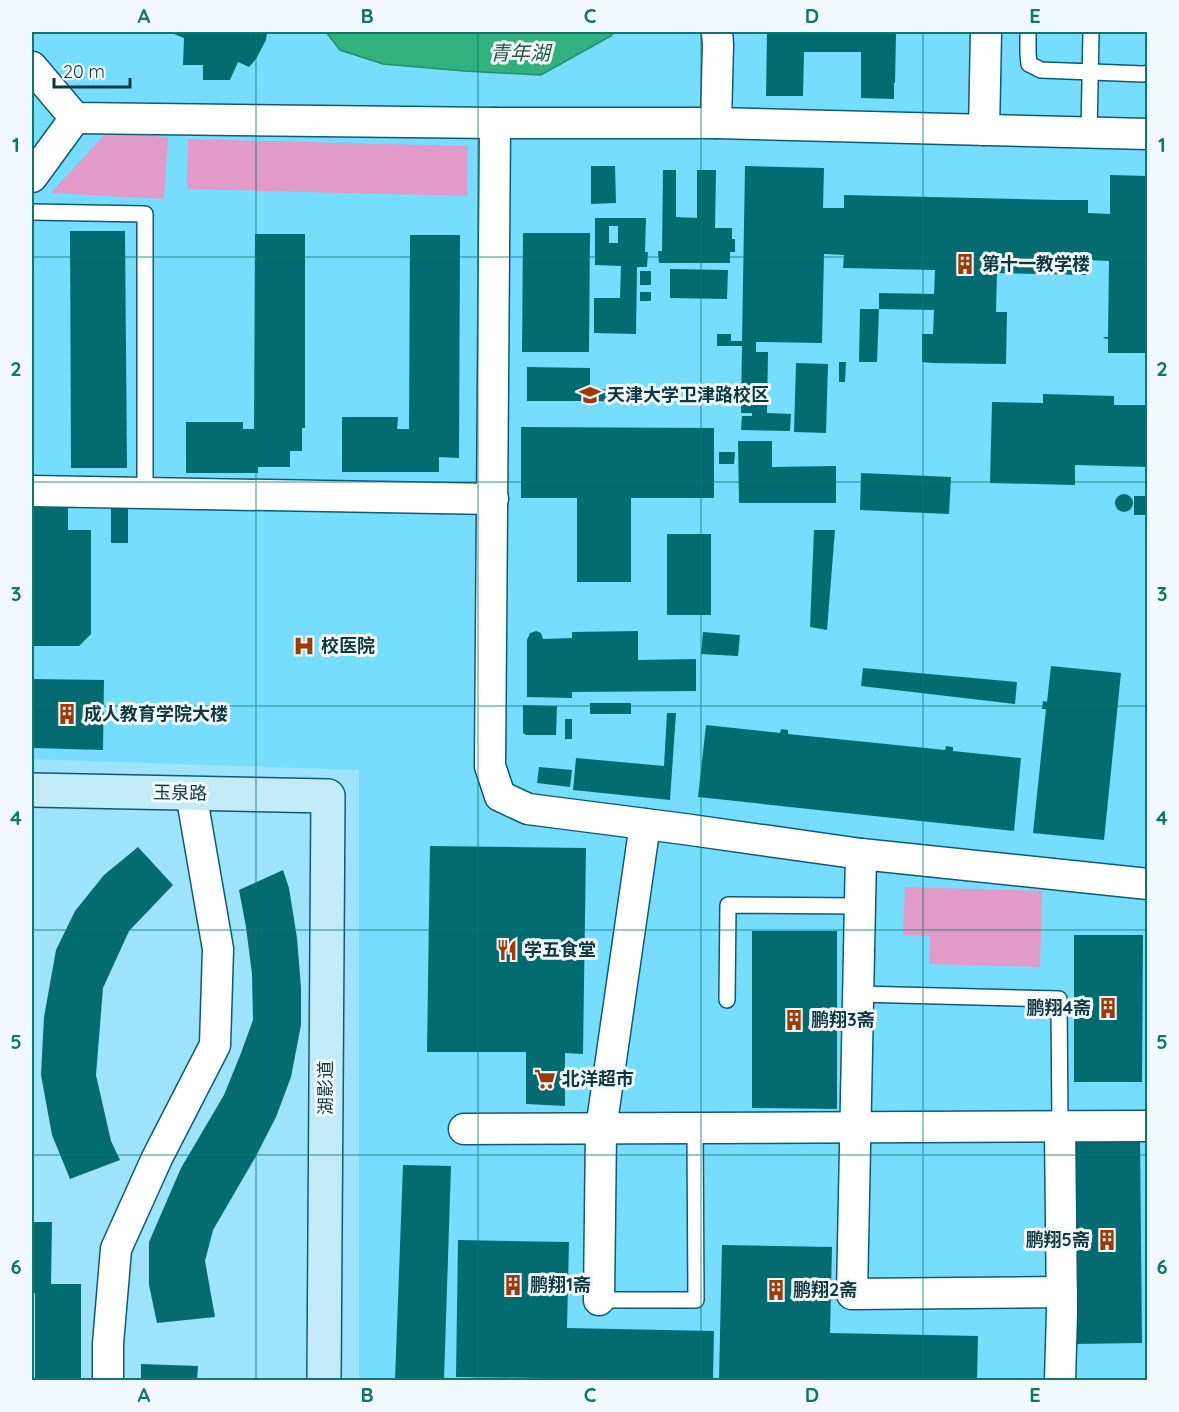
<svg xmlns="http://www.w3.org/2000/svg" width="1179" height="1412" viewBox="0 0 1179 1412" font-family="Quicksand,'Noto Sans SC',sans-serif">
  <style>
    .built { fill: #76ddfe }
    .green { fill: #e29ac8 }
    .water { fill: #31b17d; stroke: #278c6b; stroke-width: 1.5 }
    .building { fill: #046b71; fill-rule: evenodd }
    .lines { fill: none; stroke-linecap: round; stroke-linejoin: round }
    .lane-casing { stroke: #0c5c71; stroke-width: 18 }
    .street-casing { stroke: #0c5c71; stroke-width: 33 }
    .secondary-casing { stroke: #0c5c71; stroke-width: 36 }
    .lane { stroke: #fff; stroke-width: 15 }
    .street { stroke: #fff; stroke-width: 30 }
    .secondary { stroke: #c2ebf7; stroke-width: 33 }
    .grid { fill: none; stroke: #0f766e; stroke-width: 1.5; stroke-opacity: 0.55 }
    .labels { text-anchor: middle; stroke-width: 6; stroke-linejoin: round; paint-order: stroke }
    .poi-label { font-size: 18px; font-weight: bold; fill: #0f3742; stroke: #f1f9fc; text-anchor: start }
    .street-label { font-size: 18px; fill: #0f3742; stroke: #f1f9fc }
    .water-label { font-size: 20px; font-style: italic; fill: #24553e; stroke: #f1f9fc }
    .neatline { fill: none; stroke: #0f766e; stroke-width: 2 }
    .grid-label { font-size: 20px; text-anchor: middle; font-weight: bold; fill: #0f766e }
  </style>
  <rect width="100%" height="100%" fill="#9de3fb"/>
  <!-- built -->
  <polygon class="built" points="32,32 1147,32 1147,1380 359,1380 359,770 32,759"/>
  <!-- green -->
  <g class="green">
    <polygon points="106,133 168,137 164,199 51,193"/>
    <polygon points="188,139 468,146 467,196 187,189"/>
    <polygon points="905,887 1042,891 1040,967 929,964 930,936 903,935"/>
  </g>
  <!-- water -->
  <polygon class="water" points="326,32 614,32 611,36 541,75 464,71 383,64 340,50"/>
  <!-- building -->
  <g class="building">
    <polygon points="169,32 267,32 266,40 256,59 249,67 238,62 230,80 203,80 203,65 183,65 184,38"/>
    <polygon points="767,32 896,32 895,83 894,83 894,99 861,98 861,52 804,52 803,96 766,96"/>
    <polygon points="591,166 615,166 616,203 591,204"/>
    <polygon points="745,166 824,168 823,208 844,208 844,195 1059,200 1088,200 1088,213 1110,214 1110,175 1148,176 1148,353 1108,353 1108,339 1103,338 1104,337 1108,337 1109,261 1087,260 1087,275 997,273 996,312 1007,312 1006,364 932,363 922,362 922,334 933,334 934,310 879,309 879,293 934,294 935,270 843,268 844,255 824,254 822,343 756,342 756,352 768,352 767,413 791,414 790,431 741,430 742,416 752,416 752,413 741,413 742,346 717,346 717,334 731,334 731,341 742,341"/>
    <polygon points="663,170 676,170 676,217 697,218 697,170 716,170 715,228 732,228 732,239 735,239 735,252 730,252 730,263 659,263 658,251 662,251"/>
    <path d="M595,218H646L645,252H648L647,267H637L636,334L594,333V298H620L621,266L595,265ZM609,226H618V243H609Z"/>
    <polygon points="70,231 125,231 127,468 71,468"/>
    <polygon points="523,233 590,233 589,352 522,352"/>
    <polygon points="255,234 305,234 305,428 302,428 302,451 290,451 290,467 258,467 258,473 186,473 186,422 243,422 243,429 254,429"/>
    <polygon points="410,235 460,235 459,458 439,457 439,472 342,472 342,417 398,417 397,429 409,429"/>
    <polygon points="670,269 728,270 727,299 670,298"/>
    <rect x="640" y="271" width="11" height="14"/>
    <rect x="640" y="292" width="11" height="9"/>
    <polygon points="860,309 879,309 877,362 859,362"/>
    <polygon points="839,362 846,362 845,382 839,382"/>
    <polygon points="796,363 828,364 826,433 794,432"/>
    <polygon points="527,367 590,368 590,401 527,401"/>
    <polygon points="685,386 707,386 707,402 685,401"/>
    <polygon points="592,389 634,390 634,402 592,401"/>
    <polygon points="1043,394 1114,396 1114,405 1148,405 1148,467 1075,465 1075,485 990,483 992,402 1043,403"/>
    <polygon points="521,427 714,428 714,498 631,498 631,582 577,582 577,498 521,498"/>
    <polygon points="738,441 772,441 772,467 836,466 836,503 739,503"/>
    <polygon points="719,452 735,452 734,464 719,464"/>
    <polygon points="861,473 951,477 949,514 860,510"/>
    <circle cx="1124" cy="503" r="9"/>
    <rect x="1134" y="496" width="14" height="19"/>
    <rect x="111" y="505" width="17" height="38"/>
    <polygon points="68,506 68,530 91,530 91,634 79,646 32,646 32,507"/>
    <polygon points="814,530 835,530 827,630 810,627"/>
    <rect x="667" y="534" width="44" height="81"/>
    <polygon points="536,631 541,633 543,639 572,638 572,632 638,631 638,660 696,659 696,691 572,692 572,698 527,697 527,640 530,633"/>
    <polygon points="703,632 740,635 738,656 701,654"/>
    <polygon points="1051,666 1121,673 1104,840 1033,833 1046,709 1042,709 1043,701 1047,702"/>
    <polygon points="863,668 1017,682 1015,704 861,686"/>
    <polygon points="32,679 104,680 103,750 32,748"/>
    <rect x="590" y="703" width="41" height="11"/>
    <polygon points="523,705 557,706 556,735 526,735 523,733"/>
    <polygon points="667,713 676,713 670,800 573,790 576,758 664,766"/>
    <rect x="565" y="719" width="7" height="20"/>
    <polygon points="706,725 780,733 781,729 788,730 788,734 945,750 946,746 953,747 953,751 1021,758 1014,831 698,797"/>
    <polygon points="539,767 572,770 570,787 537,783"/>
    <polygon points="430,846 586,848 583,1054 565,1053 565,1106 526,1104 526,1052 427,1052"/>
    <polygon points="138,847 173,885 129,931 103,988 96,1075 111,1141 120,1160 70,1179 52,1135 41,1075 44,1017 56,950 75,911 104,875"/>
    <polygon points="283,870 289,888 297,938 301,988 301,1025 291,1077 276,1117 256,1156 213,1230 205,1261 215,1317 157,1323 149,1285 149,1242 181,1168 224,1095 241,1053 253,1020 252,974 246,927 239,890"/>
    <polygon points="752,931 837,931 837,1109 752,1108"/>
    <polygon points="1074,935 1143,935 1142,1082 1074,1082"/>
    <polygon points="1071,1137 1140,1137 1142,1343 1074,1344"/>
    <polygon points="403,1165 451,1166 444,1380 395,1380"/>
    <polygon points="32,1222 52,1222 51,1284 81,1284 81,1380 35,1380 35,1293 32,1293"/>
    <polygon points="458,1240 569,1242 567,1328 714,1331 713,1380 456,1377"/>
    <polygon points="722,1245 832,1247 830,1333 978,1336 977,1380 719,1380"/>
    <polygon points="141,1364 198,1366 197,1380 141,1380"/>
  </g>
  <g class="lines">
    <defs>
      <g id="lane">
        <polyline points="1028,32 1028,53 1029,64 1041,70 1143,74 1148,73"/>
        <polyline points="1089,133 1091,32"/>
        <polyline points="32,212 145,214 145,493"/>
        <polyline points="858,994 1059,999 1060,1127"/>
        <polyline points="727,1000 728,905 860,906"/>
        <polyline points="599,1300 696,1300 695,1128"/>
      </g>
      <g id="street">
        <polyline points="32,67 75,118 495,123 716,123 1148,134"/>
        <polyline points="495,123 490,766 500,796 528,809 684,829 861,854 1148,884"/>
        <polyline points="716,123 718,45 717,32"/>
        <polyline points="984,130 986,32"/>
        <polyline points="32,177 75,118"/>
        <polyline points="32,491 493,499"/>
        <polyline points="861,854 852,1294 1062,1292"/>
        <polyline points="464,1129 1148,1126"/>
        <polyline points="599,1300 601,1129 645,824"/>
        <polyline points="108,1380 108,1344 116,1249 157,1158 215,1045 218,949 191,793"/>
        <polyline points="1060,1380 1062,1312 1060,1127"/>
      </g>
      <polyline id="secondary" points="32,790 328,796 324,1380"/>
    </defs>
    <!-- lane casing -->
    <use href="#lane" class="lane-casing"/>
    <!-- street casing -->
    <use href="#street" class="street-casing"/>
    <!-- secondary casing -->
    <use href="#secondary" class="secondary-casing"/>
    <!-- lane -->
    <use href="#lane" class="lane"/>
    <!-- street -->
    <use href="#street" class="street"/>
    <!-- secondary -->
    <use href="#secondary" class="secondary"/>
  </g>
  <!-- grid -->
  <path class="grid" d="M256,32V1380M478,32V1380M701,32V1380M923,32V1380M32,257H1148M32,482H1148M32,706H1148M32,930H1148M32,1155H1148"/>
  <!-- icons -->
  <defs>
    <symbol id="building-bare" viewBox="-9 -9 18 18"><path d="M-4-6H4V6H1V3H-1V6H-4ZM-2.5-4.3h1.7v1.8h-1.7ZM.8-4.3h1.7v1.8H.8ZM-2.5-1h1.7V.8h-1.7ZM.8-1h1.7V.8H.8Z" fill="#9e3a07" stroke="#f1f9fc" stroke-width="2.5" paint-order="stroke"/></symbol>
    <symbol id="university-bare" viewBox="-9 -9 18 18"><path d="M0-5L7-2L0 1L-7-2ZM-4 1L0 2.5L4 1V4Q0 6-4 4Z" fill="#9e3a07" stroke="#f1f9fc" stroke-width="2.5" paint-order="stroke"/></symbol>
    <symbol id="hospital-bare" viewBox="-9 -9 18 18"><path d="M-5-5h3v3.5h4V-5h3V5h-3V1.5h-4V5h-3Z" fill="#9e3a07" stroke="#f1f9fc" stroke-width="2.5" paint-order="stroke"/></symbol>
    <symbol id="restaurant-bare" viewBox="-9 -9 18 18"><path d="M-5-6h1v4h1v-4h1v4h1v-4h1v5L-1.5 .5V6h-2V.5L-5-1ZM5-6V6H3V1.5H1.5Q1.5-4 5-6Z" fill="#9e3a07" stroke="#f1f9fc" stroke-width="2.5" paint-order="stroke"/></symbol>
    <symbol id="supermarket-bare" viewBox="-9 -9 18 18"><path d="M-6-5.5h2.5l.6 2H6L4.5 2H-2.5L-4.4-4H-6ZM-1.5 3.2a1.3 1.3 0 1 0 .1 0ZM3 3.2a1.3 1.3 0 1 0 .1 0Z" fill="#9e3a07" stroke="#f1f9fc" stroke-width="2.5" paint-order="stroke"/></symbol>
  </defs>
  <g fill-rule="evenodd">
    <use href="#building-bare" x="950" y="249" width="30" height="30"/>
    <use href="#university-bare" x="575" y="380" width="30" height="30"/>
    <use href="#hospital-bare" x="289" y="631" width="30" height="30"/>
    <use href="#building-bare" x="52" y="699" width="30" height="30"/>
    <use href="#restaurant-bare" x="492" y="935" width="30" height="30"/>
    <use href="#building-bare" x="1093" y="993" width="30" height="30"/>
    <use href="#building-bare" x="779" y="1005" width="30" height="30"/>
    <use href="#supermarket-bare" x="530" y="1064" width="30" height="30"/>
    <use href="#building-bare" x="1092" y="1225" width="30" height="30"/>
    <use href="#building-bare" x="498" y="1270" width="30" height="30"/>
    <use href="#building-bare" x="761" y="1275" width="30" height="30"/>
  </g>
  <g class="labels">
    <!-- poi labels -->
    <g class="poi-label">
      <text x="982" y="270">第十一教学楼</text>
      <text x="607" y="401">天津大学卫津路校区</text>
      <text x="321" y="652">校医院</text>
      <text x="84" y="720">成人教育学院大楼</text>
      <text x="524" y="956">学五食堂</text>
      <text x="1091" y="1014" text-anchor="end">鹏翔4斋</text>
      <text x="811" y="1026">鹏翔3斋</text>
      <text x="562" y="1085">北洋超市</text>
      <text x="1090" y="1246" text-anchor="end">鹏翔5斋</text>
      <text x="530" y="1291">鹏翔1斋</text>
      <text x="793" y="1296">鹏翔2斋</text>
    </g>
    <!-- street labels -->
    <g class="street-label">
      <text transform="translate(180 793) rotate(1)" y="6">玉泉路</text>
      <text transform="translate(326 1088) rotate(-90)" y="6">湖影道</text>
    </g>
    <!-- water labels -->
    <g class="water-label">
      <text x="520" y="60">青年湖</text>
    </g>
  </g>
  <!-- border -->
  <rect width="1179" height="1412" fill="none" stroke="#f1f9fc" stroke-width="66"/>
  <!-- scale -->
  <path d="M54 78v9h76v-9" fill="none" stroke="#0f3742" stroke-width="3"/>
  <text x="63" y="78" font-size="18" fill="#0f3742" stroke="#f1f9fc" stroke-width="4.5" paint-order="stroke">20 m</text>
  <rect x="33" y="33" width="1113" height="1346" class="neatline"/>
  <g class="grid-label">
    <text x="144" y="23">A</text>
    <text x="367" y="23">B</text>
    <text x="590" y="23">C</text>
    <text x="812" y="23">D</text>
    <text x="1035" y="23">E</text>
    <text x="16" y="152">1</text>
    <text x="1162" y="152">1</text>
    <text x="16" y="376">2</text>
    <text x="1162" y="376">2</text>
    <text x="16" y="601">3</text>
    <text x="1162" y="601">3</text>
    <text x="16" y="825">4</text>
    <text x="1162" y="825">4</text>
    <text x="16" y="1049">5</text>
    <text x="1162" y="1049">5</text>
    <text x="16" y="1274">6</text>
    <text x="1162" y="1274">6</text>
    <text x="144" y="1402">A</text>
    <text x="367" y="1402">B</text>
    <text x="590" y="1402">C</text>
    <text x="812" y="1402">D</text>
    <text x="1035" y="1402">E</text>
  </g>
</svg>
